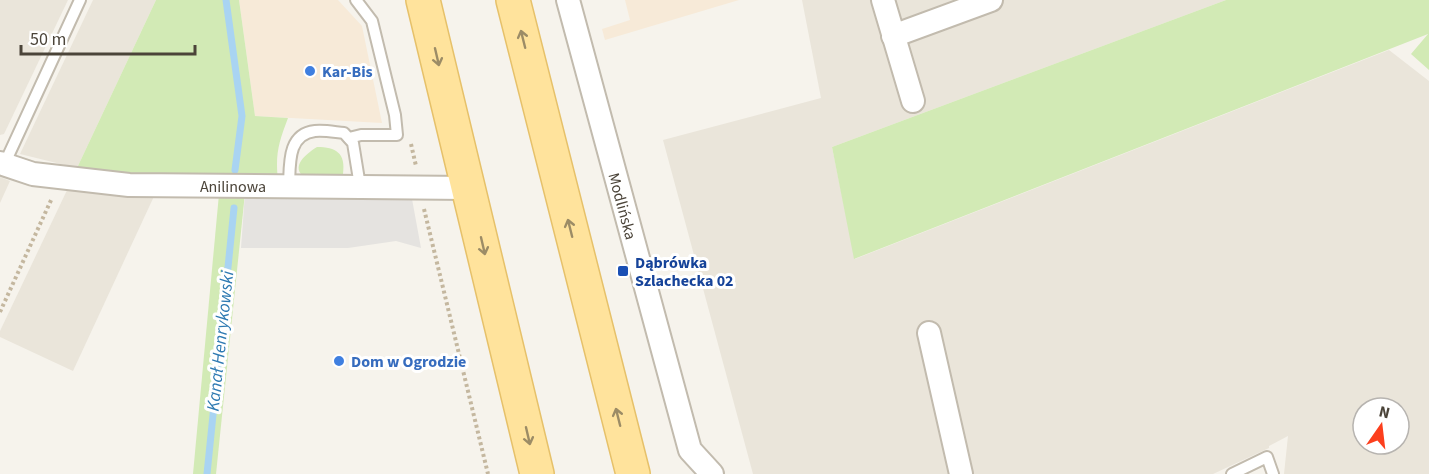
<svg xmlns="http://www.w3.org/2000/svg" width="1429" height="474" viewBox="0 0 1429 474" font-family="'Source Sans 3',sans-serif">
  <style>
    .residential { fill: #eae5da; fill-rule: evenodd }
    .commercial { fill: #f7ead8 }
    .green { fill: #d2eab5 }
    .parking { fill: #e5e3e0 }
    .lines { fill: none; stroke-linecap: round; stroke-linejoin: round }
    .stream { stroke: #a9d4f2; stroke-width: 7 }
    .lane-casing { stroke: #c2bbae; stroke-width: 14 }
    .street-casing { stroke: #c2bbae; stroke-width: 26 }
    .primary-casing { stroke: #e6c16a; stroke-width: 36 }
    .path { stroke: #c4b79f; stroke-width: 4; stroke-dasharray: 3 3; stroke-linecap: butt }
    .lane { stroke: #fff; stroke-width: 10 }
    .street { stroke: #fff; stroke-width: 22 }
    .primary { stroke: #ffe39c; stroke-width: 33 }
    .oneway { stroke: #9c8c66 }
    .shop-dot { fill: #3f7fe0; stroke: #fff; stroke-width: 2 }
    .transit-dot { fill: #1a4fb4; stroke: #fff; stroke-width: 2 }
    .labels { text-anchor: middle; stroke-width: 6; stroke-linejoin: round; paint-order: stroke }
    .shop-label { font-size: 16px; font-weight: bold; fill: #366cbe; stroke: #fff; text-anchor: start }
    .street-label { font-size: 16px; fill: #4b4439; stroke: #fff }
    .transit-label { font-size: 16px; font-weight: bold; fill: #164399; stroke: #fff; text-anchor: start }
    .water-label { font-size: 18px; font-style: italic; fill: #2e7ab2; stroke: #fff }
  </style>
  <rect width="100%" height="100%" fill="#f6f3ec"/>
  <!-- residential -->
  <g class="residential">
    <polygon points="0,0 68,0 4,134 0,135"/>
    <polygon points="93,0 156,0 77,168 20,154"/>
    <path d="M802,0H1226L832,147L855,259L1389,50L1429,81V474H1284L1288,436L1269,446V448L1213,474H753L663,140L821,98ZM1363,408H1399V444H1363Z"/>
    <polygon points="0,177 10,181 0,203"/>
    <polygon points="69,186 156,192 73,371 0,337 0,331"/>
  </g>
  <!-- commercial -->
  <g class="commercial">
    <polygon points="239,0 338,0 362,26 382,123 255,116"/>
    <polygon points="625,0 739,0 605,40 602,29 630,20"/>
  </g>
  <!-- green -->
  <g class="green">
    <path d="M156,0H239L255,116L288,118C279,142 275,154 278,180H248L221,174L122,175L77,168Z"/>
    <polygon points="1226,0 1429,0 1429,70 1411,54 1428,34 854,259 832,147"/>
    <path d="M317,147C336,147 346,153 343,174L336,180C328,180 317,182 310,180C287,170 304,155 317,147Z"/>
    <polygon points="245,193 216,474 193,474 219,194"/>
  </g>
  <!-- parking -->
  <polygon class="parking" points="245,193 412,199 421,248 396,241 348,248 241,248"/>
  <g class="lines">
    <!-- stream -->
    <g class="stream">
      <polyline points="226,0 242,116 235,170"/>
      <polyline points="207,474 234,208"/>
    </g>
    <defs>
      <g id="lane">
        <polyline points="349,138 361,135 397,135 395,115 372,21 356,0"/>
        <polyline points="4,165 80,0"/>
        <path d="M289,186C290,165 287,134 315,131C324,130 334,132 344,133L353,143L360,186"/>
        <polyline points="1232,474 1267,457 1273,474"/>
      </g>
      <g id="street">
        <polyline points="568,0 690,450 712,474"/>
        <polyline points="883,0 913,101"/>
        <polyline points="893,36 991,0"/>
        <polyline points="0,163 33,174 129,185 468,188"/>
        <polyline points="929,333 961,474"/>
      </g>
      <g id="primary">
        <polyline points="423,0 537,474"/>
        <polyline points="513,0 633,474"/>
      </g>
    </defs>
    <!-- lane casing -->
    <use href="#lane" class="lane-casing"/>
    <!-- street casing -->
    <use href="#street" class="street-casing"/>
    <!-- primary casing -->
    <use href="#primary" class="primary-casing"/>
    <!-- path -->
    <g class="path">
      <polyline points="411,144 416,166"/>
      <polyline points="424,209 488,474"/>
      <polyline points="0,312 52,198"/>
    </g>
    <!-- lane -->
    <use href="#lane" class="lane"/>
    <!-- street -->
    <use href="#street" class="street"/>
    <!-- primary -->
    <use href="#primary" class="primary"/>
  </g>
  <!-- one-way arrows -->
  <defs><path id="oneway-shaft" d="M-6 0H5M1.5-3L5.5 0L1.5 3" fill="none" stroke-width="1.6" stroke-linecap="round" stroke-linejoin="round" transform="scale(1.5)"/></defs>
  <g class="oneway">
    <use href="#oneway-shaft" transform="translate(523 39) rotate(-104)"/>
    <use href="#oneway-shaft" transform="translate(437 57) rotate(77)"/>
    <use href="#oneway-shaft" transform="translate(570 228) rotate(-104)"/>
    <use href="#oneway-shaft" transform="translate(483 246) rotate(77)"/>
    <use href="#oneway-shaft" transform="translate(618 417) rotate(-104)"/>
    <use href="#oneway-shaft" transform="translate(528 436) rotate(77)"/>
  </g>
  <!-- markers -->
  <g class="shop-dot">
    <circle cx="310" cy="71" r="6"/>
    <circle cx="339" cy="361" r="6"/>
  </g>
  <rect class="transit-dot" x="617" y="265" width="12" height="12" rx="3"/>
  <g class="labels">
    <!-- shop labels -->
    <g class="shop-label">
      <text x="322" y="77">Kar-Bis</text>
      <text x="351" y="367">Dom w Ogrodzie</text>
    </g>
    <!-- street labels -->
    <g class="street-label">
      <text x="233" y="192">Anilinowa</text>
      <text transform="translate(623 206) rotate(75)" y="6">Modlińska</text>
    </g>
    <!-- transit labels -->
    <g class="transit-label">
      <text x="635" y="268">Dąbrówka<tspan x="635" dy="18">Szlachecka 02</tspan></text>
    </g>
    <!-- water labels -->
    <g class="water-label">
      <text transform="translate(220 341) rotate(-84)" y="6">Kanał Henrykowski</text>
    </g>
  </g>
  <!-- north arrow -->
  <g transform="translate(1381 426) rotate(14)"><circle r="28" fill="#ffffff" stroke="#b7b4b0" stroke-width="1.5"/>
  <path d="M0-4.5L10 22L0 15L-10 22Z" fill="#fc3f1d"/>
  <text y="-9" font-size="16" font-weight="bold" text-anchor="middle" fill="#4b4439">N</text>
  </g>
  <!-- scale -->
  <path d="M21 45v9h174v-9" fill="none" stroke="#4b4439" stroke-width="3"/>
  <text x="30" y="45" font-size="18" fill="#4b4439" stroke="#ffffff" stroke-width="4.5" paint-order="stroke">50 m</text>
</svg>
